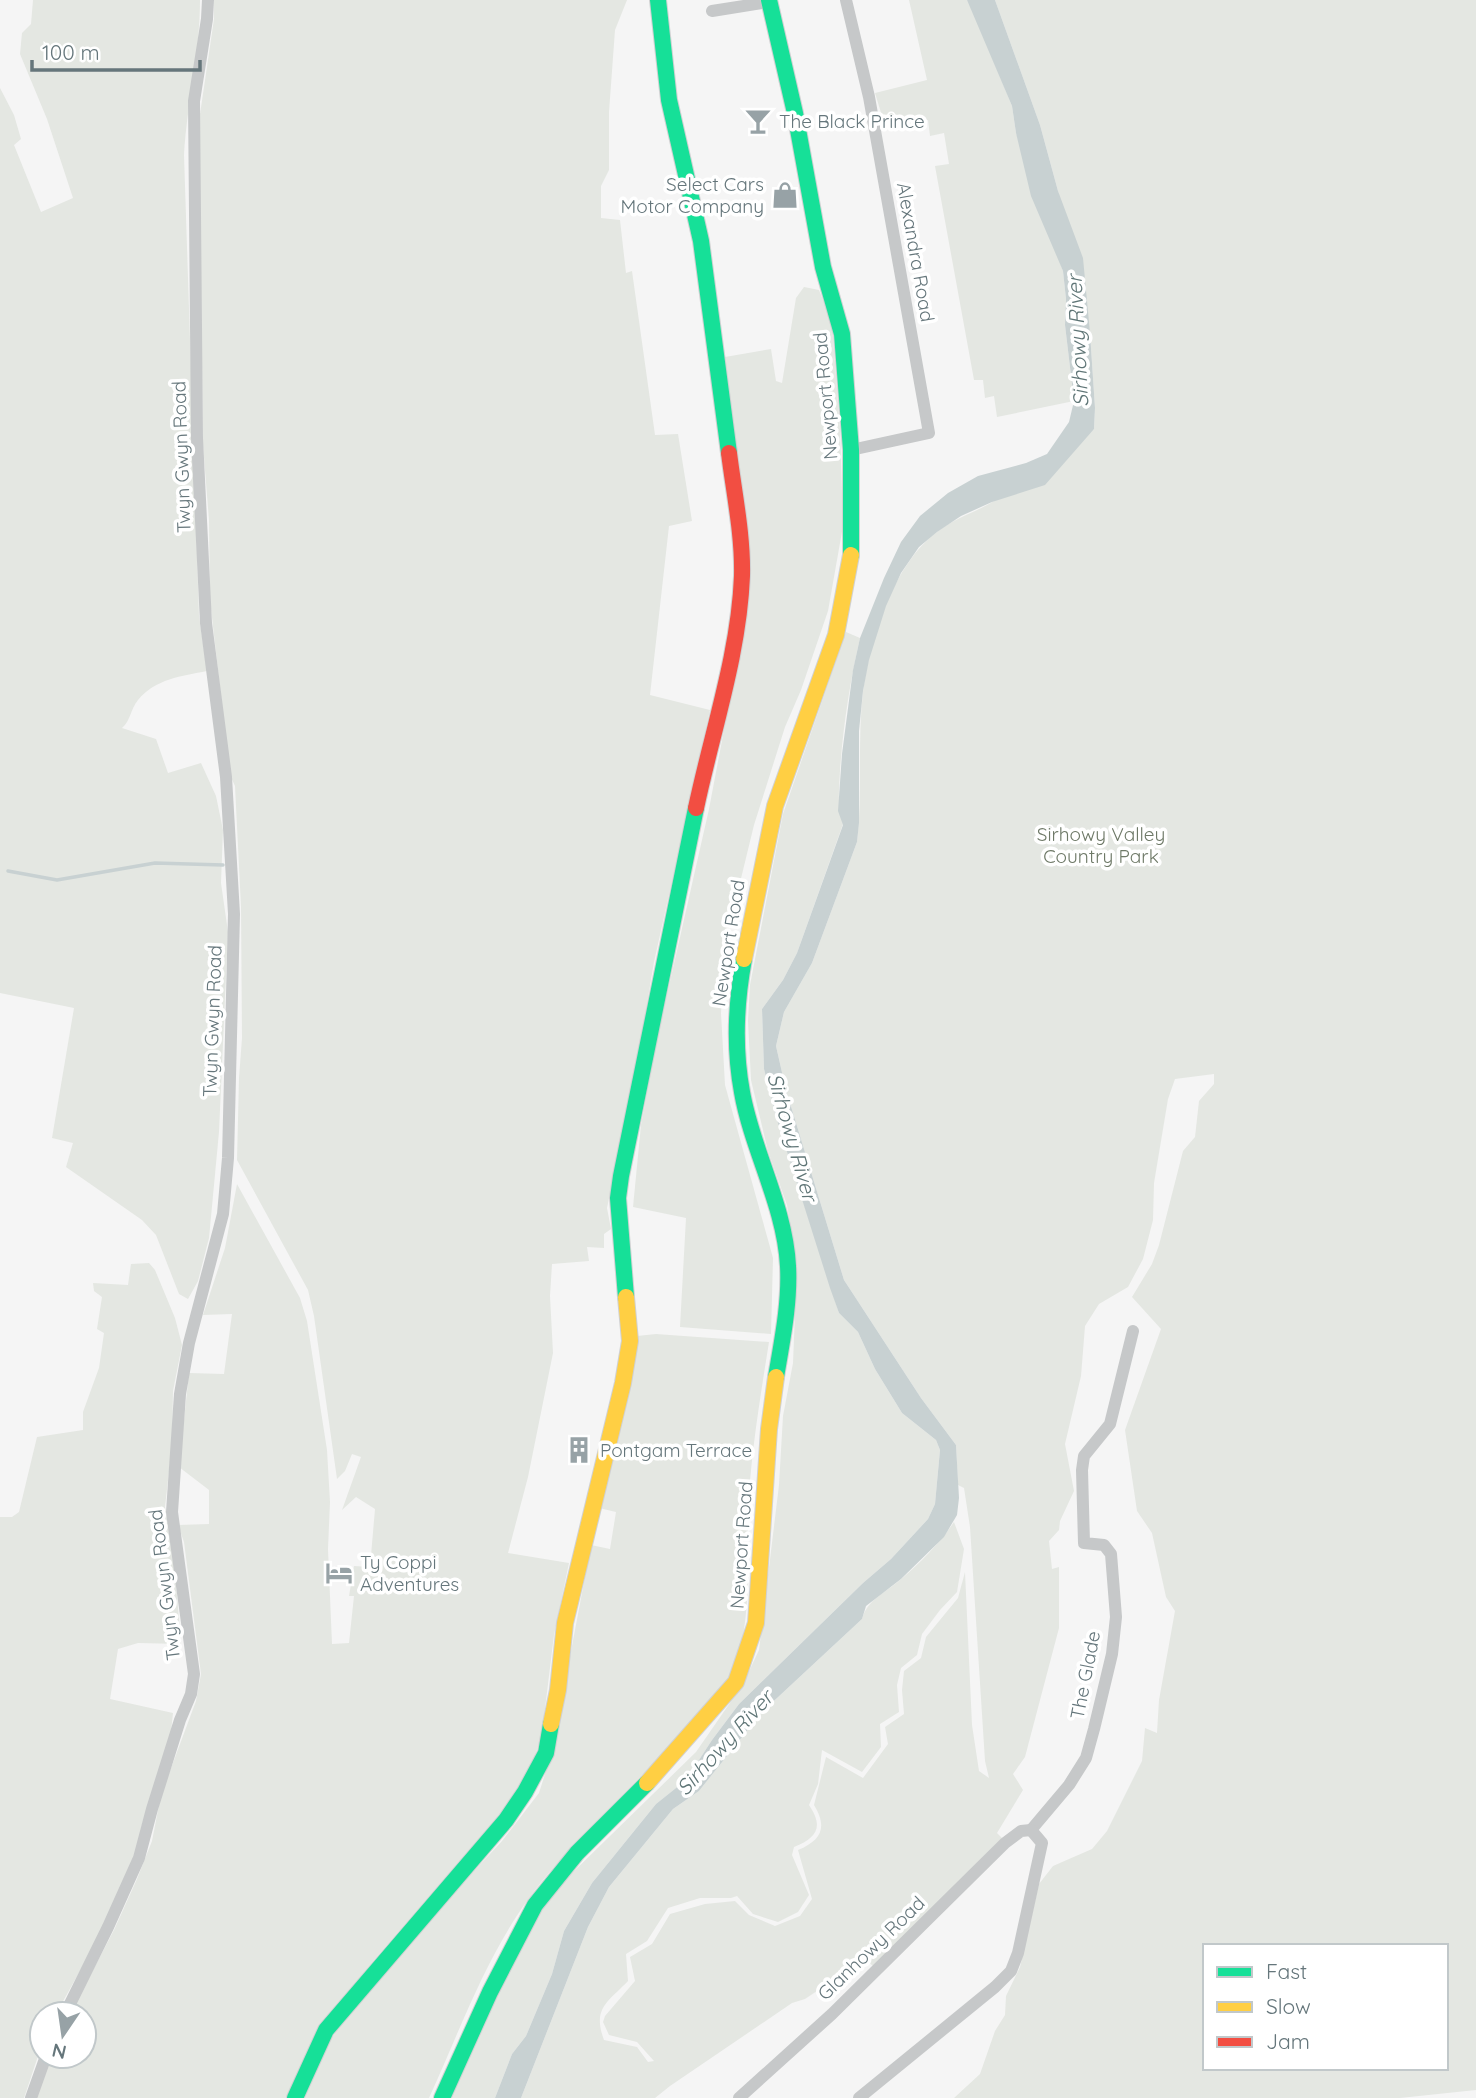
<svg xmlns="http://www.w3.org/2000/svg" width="1476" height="2098" viewBox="0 0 1476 2098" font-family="Quicksand,sans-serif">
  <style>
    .green { fill: #e4e7e2; fill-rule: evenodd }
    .water { fill: #c8d1d2 }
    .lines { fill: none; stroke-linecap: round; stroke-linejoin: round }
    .stream { stroke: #c8d1d2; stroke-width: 3.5 }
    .fast-casing { stroke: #d0d1d2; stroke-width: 18 }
    .slow-casing { stroke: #d0d1d2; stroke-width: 18 }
    .jam-casing { stroke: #d0d1d2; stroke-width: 18 }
    .street { stroke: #c6c8c9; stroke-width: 12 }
    .fast { stroke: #16e098; stroke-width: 16 }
    .slow { stroke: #ffcf43; stroke-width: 16 }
    .jam { stroke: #f24e42; stroke-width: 16 }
    .labels { text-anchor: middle; stroke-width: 7; stroke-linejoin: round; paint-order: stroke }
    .poi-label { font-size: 19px; fill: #65767b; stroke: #fff; text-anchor: start }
    .street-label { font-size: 19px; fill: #65767b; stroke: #fff }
    .park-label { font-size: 19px; fill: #6e7967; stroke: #fff }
    .water-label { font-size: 21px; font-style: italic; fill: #5f7576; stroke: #fff }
  </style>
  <rect width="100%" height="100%" fill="#f5f5f5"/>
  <!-- green -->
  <g class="green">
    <path d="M33,0H200C200,54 187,102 184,155L199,616L207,671C182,676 155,679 138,700C130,710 131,720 122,728L156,739L168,773L201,763L216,796L223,830L221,883L228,932L219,1132L209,1238L198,1281L188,1299L179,1294L156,1235L142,1220L66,1167L73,1143L52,1138L74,1008L0,993V88L14,115L21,139L14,145L41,212L73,198L47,119L20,54L22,33L31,24Z"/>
    <polygon points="214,0 627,0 615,30 609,112 609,170 601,186 601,218 620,220 626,273 632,271 655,435 678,434 692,521 669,526 650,695 710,710 654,962 638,1057 607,1208 611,1229 604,1234 604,1248 587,1247 589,1261 552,1264 550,1296 553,1353 528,1477 508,1553 569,1563 554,1635 542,1733 534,1760 519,1792 374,1960 322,2025 287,2098 36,2098 50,2056 84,2056 84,2014 70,2014 114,1930 137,1879 152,1841 161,1795 196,1701 201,1674 184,1542 178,1525 209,1524 209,1490 179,1467 189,1373 224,1374 232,1314 203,1315 225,1248 237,1184 300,1298 307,1321 327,1450 330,1502 328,1549 332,1644 349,1643 354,1596 349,1596 354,1566 370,1567 375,1509 356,1497 342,1510 361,1457 352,1454 345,1471 337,1479 314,1316 308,1290 237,1160 239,1078 242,1038 241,907 235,786 230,775 210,600 209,520 203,445 199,121 214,19"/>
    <polygon points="909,0 967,0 972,8 1012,106 1016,133 1063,271 1066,299 1065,325 1074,401 997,417 994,396 985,398 983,380 974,380 935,166 949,164 944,133 930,136 928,120 886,129 875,93 927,80"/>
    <path d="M995,0H1476V2090L1400,2098H954L980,2074L995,2031L1005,2015L1006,1996L1020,1967L1039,1884L1053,1866L1092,1849L1107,1831L1142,1761L1145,1728L1157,1733L1159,1700L1175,1611L1166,1597L1152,1533L1137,1511L1125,1430L1161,1329L1132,1297L1152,1264L1159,1245L1183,1151L1195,1137L1199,1101L1214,1084V1074L1175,1079L1168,1099L1154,1183L1153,1220L1143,1259L1128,1287L1099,1304L1085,1326L1081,1376L1065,1444L1074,1491L1060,1521L1059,1530L1049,1541L1052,1569L1059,1567V1628L1025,1757L1013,1774L1023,1790L997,1833L1002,1838L873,1966L865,1959L805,1999L792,2003L670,2086L655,2098H521L588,1927L609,1887L673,1809L699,1791L762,1712L862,1619C868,1599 885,1593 900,1580C920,1563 940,1543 954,1522L964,1549L957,1592L940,1610L922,1634L917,1655L901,1668L897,1685L899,1712L880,1724L881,1747L862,1772L822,1750L818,1784L809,1805C824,1827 817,1838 794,1847L792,1855L809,1895L798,1912L778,1922L753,1914L737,1896L731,1898H700L668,1908L647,1941L626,1954L628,1981C608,2002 592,2008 604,2040L637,2047L648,2062L654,2061L637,2042L609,2035L603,2022L605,2016L635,1981L630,1957L652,1944L670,1914L705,1904L735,1901L749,1915L775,1926L800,1916L812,1899L798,1850C821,1840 828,1828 814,1805L826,1757L863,1778L888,1744L885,1727L904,1714L902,1690L904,1671L921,1658L926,1637L958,1598L965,1572L972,1725L979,1771L989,1778L985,1761L970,1527L964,1488L958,1485L956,1445L921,1398L844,1280L786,1090L776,1046L784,1012L812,963L857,842C863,792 857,742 863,692C870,639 893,564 938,531C955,518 976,512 994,501C1029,479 1061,453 1094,429L1095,408L1090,333L1058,191L1040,125ZM1205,1946H1446V2068H1205Z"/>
    <polygon points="804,287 819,290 832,323 840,429 843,526 828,611 801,690 785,727 754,825 727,936 721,1013 725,1085 773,1258 771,1334 680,1327 686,1218 633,1207 641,1125 657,1039 709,809 750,593 747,531 725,357 771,349 776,381 782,383 796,298"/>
    <path d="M846,632L860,638C850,682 843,726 840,771C839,790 837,807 843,824L797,953L783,980L762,1009L764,1069L776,1117L839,1313L858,1332L875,1369L902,1413L936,1440L940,1450L935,1504L928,1519L891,1559L863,1583L739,1704L712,1740L686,1780L656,1804L592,1883L564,1931L552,1974L526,2036L512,2054L495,2098H450L477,2034L543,1906L567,1878L696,1752L743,1684L759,1650L779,1485L783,1416L793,1363L797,1266L787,1205L768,1151L751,1080L748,1021L750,985L783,814Z"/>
    <polygon points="149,1263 155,1270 175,1318 182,1345 173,1391 172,1444 165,1507 174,1559 181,1644 138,1643 118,1649 110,1699 173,1713 171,1732 141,1828 138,1847 98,1938 56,2014 42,2014 42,2044 24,2098 0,2098 0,1517 12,1517 19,1512 37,1437 83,1430 83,1412 99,1368 104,1333 97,1329 102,1297 94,1291 93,1283 128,1285 131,1264"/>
    <path d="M656,1334L769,1342C760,1399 750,1458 748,1515C747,1561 752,1625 734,1667C725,1688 707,1705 692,1721C648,1772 598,1817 554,1867C493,1935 466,2017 429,2098H301L327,2045L352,2008L407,1943L502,1841L539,1793L552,1752L591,1545L610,1549L616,1512L599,1508L637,1336Z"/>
  </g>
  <!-- water -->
  <polygon class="water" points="967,0 995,0 1040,125 1058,191 1083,258 1090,333 1095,408 1094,429 1045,485 992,502 961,516 937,532 919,547 901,573 886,606 869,660 863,691 859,731 859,823 857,842 812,963 784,1012 776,1046 786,1090 844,1280 921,1398 956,1445 959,1498 957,1515 944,1537 901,1579 866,1606 862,1619 762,1712 699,1791 673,1809 609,1887 588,1927 521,2098 495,2098 512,2054 526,2036 552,1974 564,1931 592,1883 656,1804 686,1780 712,1740 739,1704 863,1583 891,1559 928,1519 935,1504 940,1450 936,1440 902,1413 875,1369 858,1332 839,1313 830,1288 776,1117 764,1069 762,1009 783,980 797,953 843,825 838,811 842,754 853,670 860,638 884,578 901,542 920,516 948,493 978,476 1026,463 1047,454 1069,422 1074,401 1065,325 1066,299 1063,271 1031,196 1016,133 1012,106"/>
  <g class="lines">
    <!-- stream -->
    <polyline class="stream" points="8,871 57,880 155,863 223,865"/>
    <defs>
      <g id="fast">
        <polyline points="658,0 669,100 701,241 729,453"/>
        <polyline points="769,0 795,113 823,267 842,334 851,450 851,555"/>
        <path d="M744,959C736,1002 734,1049 742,1092C752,1150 785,1206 788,1266C790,1303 782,1341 776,1377"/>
        <polyline points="626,1297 618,1198 621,1176 696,808"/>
        <polyline points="295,2098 326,2030 506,1820 525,1792 546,1753 551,1724"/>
        <polyline points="442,2098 490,1992 535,1905 577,1853 647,1783"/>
      </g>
      <g id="slow">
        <polyline points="744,959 775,806 836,635 851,555"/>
        <polyline points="551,1724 558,1690 565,1623 623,1383 630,1341 626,1297"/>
        <polyline points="647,1783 736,1682 756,1623 769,1429 776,1377"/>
      </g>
      <path id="jam" d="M696,808C712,732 739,654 742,576C743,535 734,493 729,453"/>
    </defs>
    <!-- fast casing -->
    <use href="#fast" class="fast-casing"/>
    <!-- slow casing -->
    <use href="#slow" class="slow-casing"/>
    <!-- jam casing -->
    <use href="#jam" class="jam-casing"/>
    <!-- street -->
    <g class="street">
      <polyline points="846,0 869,97 929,433 851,450"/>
      <polyline points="712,11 769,2"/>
      <polyline points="1031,1830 1069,1785 1086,1758 1094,1729 1112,1654 1116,1617 1111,1554 1104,1545 1084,1543 1082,1470 1084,1456 1110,1424 1133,1331"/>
      <polyline points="65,2014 108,1927 139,1858 152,1809 180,1720 191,1694 194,1674 172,1512 180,1394 189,1343 223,1214 228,1158 234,914 226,777 206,623 197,438 194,101 207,19 208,0"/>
      <polyline points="31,2098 46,2056"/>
      <polyline points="739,2098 832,2014 1005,1843 1021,1831 1031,1830"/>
      <polyline points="859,2098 995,1987 1011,1971 1018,1953 1042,1843 1031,1830"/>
    </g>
    <!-- fast -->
    <use href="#fast" class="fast"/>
    <!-- slow -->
    <use href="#slow" class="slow"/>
    <!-- jam -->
    <use href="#jam" class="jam"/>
  </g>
  <!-- icons -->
  <defs>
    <symbol id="bar-bare" viewBox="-9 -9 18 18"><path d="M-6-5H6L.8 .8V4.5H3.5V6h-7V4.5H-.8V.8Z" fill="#97a2a6" stroke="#fff" stroke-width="2.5" paint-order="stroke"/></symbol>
    <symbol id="shop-bare" viewBox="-9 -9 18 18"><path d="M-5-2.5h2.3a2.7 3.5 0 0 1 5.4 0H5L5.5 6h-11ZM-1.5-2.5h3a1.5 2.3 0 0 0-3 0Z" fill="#97a2a6" stroke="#fff" stroke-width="2.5" paint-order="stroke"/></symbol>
    <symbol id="building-bare" viewBox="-9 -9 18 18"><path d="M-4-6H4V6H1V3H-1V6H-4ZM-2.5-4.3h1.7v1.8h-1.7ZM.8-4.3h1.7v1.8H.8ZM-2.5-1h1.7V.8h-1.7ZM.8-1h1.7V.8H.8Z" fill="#97a2a6" stroke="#fff" stroke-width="2.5" paint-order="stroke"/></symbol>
    <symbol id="hotel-bare" viewBox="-9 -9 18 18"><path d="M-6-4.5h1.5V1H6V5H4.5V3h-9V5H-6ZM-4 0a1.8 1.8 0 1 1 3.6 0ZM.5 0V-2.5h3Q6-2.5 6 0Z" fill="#97a2a6" stroke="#fff" stroke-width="2.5" paint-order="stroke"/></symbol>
  </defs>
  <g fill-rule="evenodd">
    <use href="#bar-bare" x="739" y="102" width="38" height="38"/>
    <use href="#shop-bare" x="766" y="176" width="38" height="38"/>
    <use href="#building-bare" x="560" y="1431" width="38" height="38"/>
    <use href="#hotel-bare" x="320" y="1554" width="38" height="38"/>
  </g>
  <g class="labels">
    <!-- poi labels -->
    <g class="poi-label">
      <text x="779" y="128">The Black Prince</text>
      <text x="764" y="191" text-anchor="end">Select Cars<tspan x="764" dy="22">Motor Company</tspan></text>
      <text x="600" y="1457">Pontgam Terrace</text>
      <text x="360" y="1569">Ty Coppi<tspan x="360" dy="22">Adventures</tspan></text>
    </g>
    <!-- street labels -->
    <g class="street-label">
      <text transform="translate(916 252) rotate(80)" y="7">Alexandra Road</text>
      <text transform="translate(825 396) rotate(-95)" y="7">Newport Road</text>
      <text transform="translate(181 457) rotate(-92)" y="7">Twyn Gwyn Road</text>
      <text transform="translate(728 943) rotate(-81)" y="7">Newport Road</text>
      <text transform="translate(212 1021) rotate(-88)" y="7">Twyn Gwyn Road</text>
      <text transform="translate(741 1545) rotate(-86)" y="7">Newport Road</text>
      <text transform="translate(164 1585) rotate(-97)" y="7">Twyn Gwyn Road</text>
      <text transform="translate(1085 1675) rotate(-79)" y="7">The Glade</text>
      <text transform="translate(871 1948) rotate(-44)" y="7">Glanhowy Road</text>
    </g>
    <!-- park labels -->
    <g class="park-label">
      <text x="1101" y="841">Sirhowy Valley<tspan x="1101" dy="22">Country Park</tspan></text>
    </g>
    <!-- water labels -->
    <g class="water-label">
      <text transform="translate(1078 341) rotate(-93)" y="7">Sirhowy River</text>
      <text transform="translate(792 1137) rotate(74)" y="7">Sirhowy River</text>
      <text transform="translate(725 1743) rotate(-48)" y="7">Sirhowy River</text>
    </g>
  </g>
  <!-- legend -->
  <rect x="1203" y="1944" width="245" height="126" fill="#ffffff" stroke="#c1c8ca" stroke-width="2"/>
  <rect x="1217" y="1967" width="35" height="10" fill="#16e098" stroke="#c1c8ca" stroke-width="2"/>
  <text x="1266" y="1979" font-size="21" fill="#65767b">Fast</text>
  <rect x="1217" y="2002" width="35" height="10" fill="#ffcf43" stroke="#c1c8ca" stroke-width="2"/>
  <text x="1266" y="2014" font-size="21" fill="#65767b">Slow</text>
  <rect x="1217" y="2037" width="35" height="10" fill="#f24e42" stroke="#c1c8ca" stroke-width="2"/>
  <text x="1266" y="2049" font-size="21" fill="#65767b">Jam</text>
  <!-- north arrow -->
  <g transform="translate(63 2035) rotate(193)"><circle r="33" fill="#ffffff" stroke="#c1c8ca" stroke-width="2"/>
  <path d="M0-5L12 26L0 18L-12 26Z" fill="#97a2a6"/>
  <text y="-10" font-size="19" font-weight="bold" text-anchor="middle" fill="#65767b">N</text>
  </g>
  <!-- scale -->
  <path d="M32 60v10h168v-10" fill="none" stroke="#65767b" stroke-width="3.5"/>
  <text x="42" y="60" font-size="21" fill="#65767b" stroke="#ffffff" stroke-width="5" paint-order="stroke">100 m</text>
</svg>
